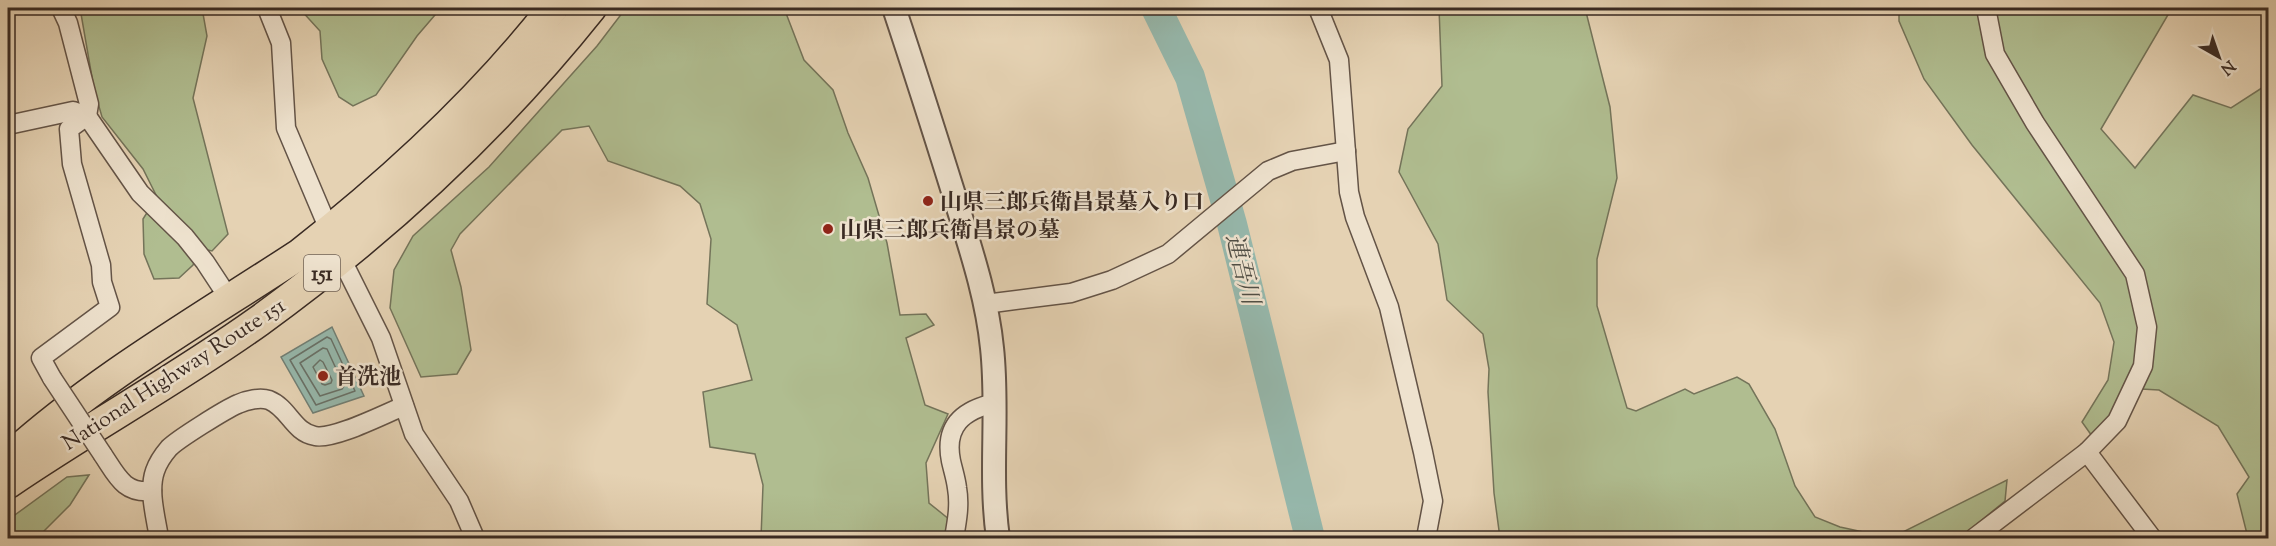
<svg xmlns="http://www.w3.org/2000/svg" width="2276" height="546" viewBox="0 0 2276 546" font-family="'Sorts Mill Goudy','Noto Serif JP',serif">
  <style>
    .green { fill: #b0bd90; stroke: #74745a; stroke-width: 1.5 }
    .water { fill: #96b8ac; stroke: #717f75; stroke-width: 1.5 }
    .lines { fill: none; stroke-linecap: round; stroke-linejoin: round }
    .shore { stroke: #687168; stroke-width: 1.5 }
    .river { stroke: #96b8ac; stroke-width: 30 }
    .minor-casing { stroke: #645447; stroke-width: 21 }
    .tertiary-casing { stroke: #645447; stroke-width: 26 }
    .trunk-casing { stroke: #392a23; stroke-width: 33 }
    .minor { stroke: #eee2ce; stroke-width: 18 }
    .tertiary { stroke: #eee2ce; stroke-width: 22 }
    .trunk { stroke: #e5d2b3; stroke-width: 30 }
    .minor-bridge-casing { stroke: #645447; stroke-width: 21; stroke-linecap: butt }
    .minor-bridge { stroke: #eee2ce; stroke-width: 18 }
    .poi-dot { fill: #8f2418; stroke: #eee2ce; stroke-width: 2 }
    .labels { text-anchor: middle; stroke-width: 5; stroke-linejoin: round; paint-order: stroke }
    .shield { fill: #eee2ce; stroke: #6f6156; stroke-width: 1.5 }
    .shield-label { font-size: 21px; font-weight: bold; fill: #392a23 }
    .poi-label { font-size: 22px; font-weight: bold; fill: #392a23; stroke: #eee2ce; text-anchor: start }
    .street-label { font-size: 22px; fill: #392a23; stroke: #eee2ce }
    .water-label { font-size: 24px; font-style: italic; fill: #504e45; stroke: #eee2ce }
  </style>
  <rect width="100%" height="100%" fill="#e5d2b3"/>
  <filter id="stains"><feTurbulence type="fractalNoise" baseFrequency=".00333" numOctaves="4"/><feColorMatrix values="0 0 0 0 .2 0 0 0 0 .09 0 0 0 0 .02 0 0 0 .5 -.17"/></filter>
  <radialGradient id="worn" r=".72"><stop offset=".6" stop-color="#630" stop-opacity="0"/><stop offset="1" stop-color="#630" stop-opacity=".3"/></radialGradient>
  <!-- green -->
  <g class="green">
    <polygon points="80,8 202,8 207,36 193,98 228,234 212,251 199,248 193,265 179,278 154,279 144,254 143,219 157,197 143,169 102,117 94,89"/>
    <polygon points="299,8 441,8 417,36 376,95 353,106 339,97 322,59 320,31"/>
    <polygon points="626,8 784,8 804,60 833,90 848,133 868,178 887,243 900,315 926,314 934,325 906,338 925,405 948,414 926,463 929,503 950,520 945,538 761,538 763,485 755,454 710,447 703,392 752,380 737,325 707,304 711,239 700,204 680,186 608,161 589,126 562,130 460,234 451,250 461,287 471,350 457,374 421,377 390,308 394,270 413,236 489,167 597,46"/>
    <polygon points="1439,8 1585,8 1610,107 1617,178 1597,259 1597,306 1627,408 1636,411 1685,389 1694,394 1737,377 1749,384 1775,429 1795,486 1815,517 1840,527 1891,538 2007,480 2005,501 1960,538 1500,538 1494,493 1488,392 1489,369 1483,334 1447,300 1438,244 1399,172 1408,129 1442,86"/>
    <polygon points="1899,8 2172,8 2101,129 2135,168 2193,95 2231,108 2268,84 2268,538 2248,538 2237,494 2249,477 2218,426 2159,390 2123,388 2108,421 2092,436 2082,422 2108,380 2114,342 2100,303 1972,145 1924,79 1899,21"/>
    <polygon points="89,475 70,505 37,538 8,538 8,520 67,477"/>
  </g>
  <!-- water -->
  <polygon class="water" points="332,327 364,396 313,413 281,357"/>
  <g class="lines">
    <!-- shore -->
    <g class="shore">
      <polygon points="327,337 331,339 355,391 316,405 290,360"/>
      <polygon points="323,348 327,349 344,386 342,389 320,396 300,363"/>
      <polygon points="320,360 323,362 332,380 331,383 325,385 322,384 313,367"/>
    </g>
    <!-- river -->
    <polyline class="river" points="1156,8 1190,77 1232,224 1310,538"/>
    <defs>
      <g id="minor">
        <polyline points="267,8 281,43 286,128 341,258 381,338 414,434 459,501 475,538"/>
        <polyline points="1318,8 1339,60 1349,192 1355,217 1389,307 1423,452 1433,501 1426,538"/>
        <polyline points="8,125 73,111 87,116 140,193 185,237 205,262 230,300"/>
        <polyline points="985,304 1071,293 1112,280 1168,254 1268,171 1292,161 1346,151"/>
        <polyline points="52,378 41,358 110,307 102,282 101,265 72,164 69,129 87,116 89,104 68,23 61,8"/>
        <polyline points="2087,452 2152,538"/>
        <path d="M103,455C117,476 124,494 152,491"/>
        <path d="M159,538C156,518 148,491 155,471C158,462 163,455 169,448C178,439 226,409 238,404C247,400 260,397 269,400C289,408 293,432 315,436C334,440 384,414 404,406"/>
        <path d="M954,538C957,521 960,505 957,488C956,479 953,470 951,461C944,426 963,410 995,403"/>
        <polyline points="1974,538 2087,452 2117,421 2143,366 2147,327 2135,274 2035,123 1995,54 1986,8"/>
      </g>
      <path id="tertiary" d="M894,8C915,71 935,134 955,198C970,247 987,297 992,348C999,411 989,475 998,538"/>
      <g id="trunk">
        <path d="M8,459C96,379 201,319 300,254C393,181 481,100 553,8"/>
        <path d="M8,483C90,427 178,379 259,321C383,231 496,127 591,8"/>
      </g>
    </defs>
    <!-- minor casing -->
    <use href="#minor" class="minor-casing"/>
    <!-- tertiary casing -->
    <use href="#tertiary" class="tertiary-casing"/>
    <!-- trunk casing -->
    <use href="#trunk" class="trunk-casing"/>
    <!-- minor -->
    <use href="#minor" class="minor"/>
    <!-- tertiary -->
    <use href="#tertiary" class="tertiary"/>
    <!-- trunk -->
    <use href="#trunk" class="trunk"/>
    <defs>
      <polyline id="minor-bridge" points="52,378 103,455"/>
    </defs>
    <!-- minor-bridge casing -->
    <use href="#minor-bridge" class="minor-bridge-casing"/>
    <!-- minor-bridge -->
    <use href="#minor-bridge" class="minor-bridge"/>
  </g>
  <!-- markers -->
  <g class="poi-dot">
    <circle cx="928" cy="201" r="6"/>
    <circle cx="828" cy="229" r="6"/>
    <circle cx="323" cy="376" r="6"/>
  </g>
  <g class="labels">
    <!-- shield labels -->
    <rect class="shield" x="304" y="255" width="36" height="36" rx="4.5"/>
    <g class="shield-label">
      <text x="322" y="280">151</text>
    </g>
    <!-- poi labels -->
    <g class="poi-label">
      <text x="940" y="209">山県三郎兵衛昌景墓入り口</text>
      <text x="840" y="237">山県三郎兵衛昌景の墓</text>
      <text x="335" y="384">首洗池</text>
    </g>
    <!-- street labels -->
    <g class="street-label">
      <text transform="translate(173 373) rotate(-33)" y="8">National Highway Route 151</text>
    </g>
    <!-- water labels -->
    <g class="water-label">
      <text transform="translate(1243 269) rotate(76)" y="8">連吾川</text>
    </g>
  </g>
  <!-- margin -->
  <rect width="2276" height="546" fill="none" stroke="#e5d2b3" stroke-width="30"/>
  <rect x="9" y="9" width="2258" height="528" fill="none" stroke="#392a23" stroke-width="3"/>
  <rect x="15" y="15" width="2246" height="516" fill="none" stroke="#392a23" stroke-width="1.5"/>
  <!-- north arrow -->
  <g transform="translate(2219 57) rotate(140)" stroke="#eee2ce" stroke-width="4.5" paint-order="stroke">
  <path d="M0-4.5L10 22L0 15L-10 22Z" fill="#392a23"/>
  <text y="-9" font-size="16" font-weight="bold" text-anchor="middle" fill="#392a23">N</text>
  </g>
  <rect width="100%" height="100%" filter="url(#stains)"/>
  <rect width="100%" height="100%" fill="url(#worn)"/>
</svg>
